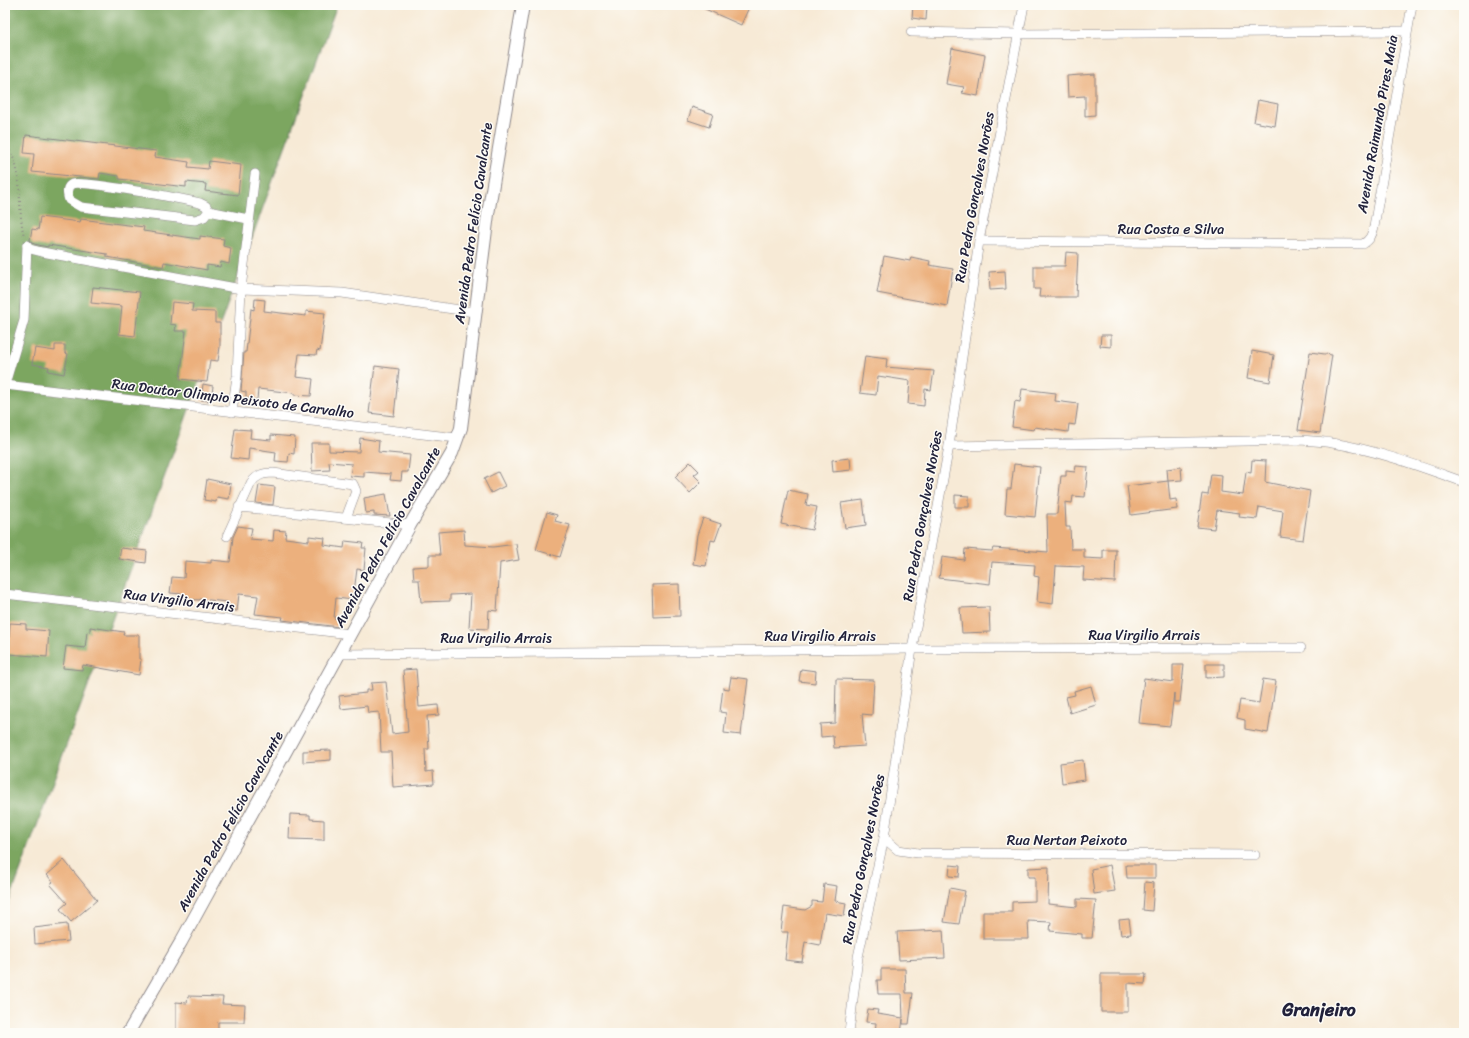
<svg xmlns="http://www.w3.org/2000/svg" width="1469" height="1038" viewBox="0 0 1469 1038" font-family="Sriracha,sans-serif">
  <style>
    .forest { fill: #7ba660; stroke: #4e644e }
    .building { fill: #ecb07d }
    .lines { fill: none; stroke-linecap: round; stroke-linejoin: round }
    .minor-casing { stroke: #8c8688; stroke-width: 10 }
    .tertiary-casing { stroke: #8c8688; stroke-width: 14 }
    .path { stroke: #8c8688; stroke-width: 2; stroke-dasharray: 1 3; stroke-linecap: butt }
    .minor { stroke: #fff; stroke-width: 9 }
    .tertiary { stroke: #fff; stroke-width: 12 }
    .labels { text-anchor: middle; stroke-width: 3; stroke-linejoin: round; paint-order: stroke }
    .street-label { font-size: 14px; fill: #22223b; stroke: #fdfcf7 }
    .district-label { font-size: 18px; font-weight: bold; fill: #22223b; stroke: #fdfcf7 }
  </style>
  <rect width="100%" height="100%" fill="#fdfcf7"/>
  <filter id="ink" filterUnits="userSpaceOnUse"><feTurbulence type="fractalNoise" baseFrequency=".025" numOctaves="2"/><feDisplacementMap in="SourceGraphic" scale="8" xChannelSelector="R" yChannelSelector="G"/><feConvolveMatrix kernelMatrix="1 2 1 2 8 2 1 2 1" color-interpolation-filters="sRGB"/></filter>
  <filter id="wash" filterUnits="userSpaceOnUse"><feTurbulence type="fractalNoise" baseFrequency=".012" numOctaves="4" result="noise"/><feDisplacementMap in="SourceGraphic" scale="16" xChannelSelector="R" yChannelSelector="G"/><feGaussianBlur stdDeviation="0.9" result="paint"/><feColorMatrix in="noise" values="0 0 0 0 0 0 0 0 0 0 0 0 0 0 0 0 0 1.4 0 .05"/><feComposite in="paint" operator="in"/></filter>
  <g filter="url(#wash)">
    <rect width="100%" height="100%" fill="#f7ead6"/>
    <!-- forest -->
    <polygon class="forest" points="5,5 337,5 5,913"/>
    <g id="blocks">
      <!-- building -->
      <g class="building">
        <polygon points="696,5 750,5 741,25"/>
        <polygon points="913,5 927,5 926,20 912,18"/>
        <polygon points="952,48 985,55 978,96 962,93 964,87 946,84"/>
        <polygon points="1095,74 1095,115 1085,116 1085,96 1068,97 1067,76"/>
        <polygon points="1258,100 1278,104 1275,126 1254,122"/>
        <polygon points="692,107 713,114 709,127 688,120"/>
        <polygon points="26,135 156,151 155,157 189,162 188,167 208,169 209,161 241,165 238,195 205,191 206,184 186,182 186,187 119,179 119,176 100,173 99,179 32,172 34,154 24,153"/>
        <polygon points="40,217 80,222 81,219 104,222 144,227 143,231 200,239 200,236 224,239 223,246 231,248 229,264 221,262 220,267 207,265 207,270 164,262 163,267 107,257 107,254 48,245 48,247 43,246 34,244 30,240 32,229 38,230"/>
        <polygon points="1066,252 1078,253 1076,297 1039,297 1040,289 1034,289 1034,266 1065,266"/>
        <polygon points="884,256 910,261 911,257 930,261 929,265 953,269 947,306 877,293"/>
        <polygon points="1005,271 1006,289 990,290 989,272"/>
        <polygon points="93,287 140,292 135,336 119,334 122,306 91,303"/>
        <polygon points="255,299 265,300 264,311 306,316 306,311 325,313 320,351 317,350 316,355 299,354 296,377 313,379 311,396 294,395 294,393 258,389 257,400 246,398 246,392 241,391 244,352 246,352 251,309 254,310"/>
        <polygon points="172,302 193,304 192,311 215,312 215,323 220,323 220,347 218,361 210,360 207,382 180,379 186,331 175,331 176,325 170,324"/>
        <polygon points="1101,335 1111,335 1111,347 1100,346"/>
        <polygon points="55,345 65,345 65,353 68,354 64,374 48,371 49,367 32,364 35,348 55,351"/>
        <polygon points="1252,351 1274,355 1270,382 1248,378"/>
        <polygon points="1310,352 1332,355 1320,433 1298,430"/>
        <polygon points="865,356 887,359 886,367 934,371 931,390 925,389 924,406 908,404 910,381 878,376 876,395 860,393"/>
        <polygon points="375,366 399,369 394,416 369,413"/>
        <polygon points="203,384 213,386 211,401 201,400"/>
        <polygon points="1022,389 1056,393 1055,401 1078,404 1075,425 1069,424 1068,432 1035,427 1034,430 1012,427 1015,401 1020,402"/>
        <polygon points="235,429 251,430 250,438 271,440 271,435 295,437 294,454 289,453 288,462 275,461 276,452 249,448 248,460 231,458"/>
        <polygon points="360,438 379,441 378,452 410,455 408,472 402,472 401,481 390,480 391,474 364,472 364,477 350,476 352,464 329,462 330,470 312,471 311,443 329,443 329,451 359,452"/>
        <polygon points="850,458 851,470 833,472 832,460"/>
        <polygon points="1252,460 1266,461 1265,482 1310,491 1303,540 1280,537 1283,511 1259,507 1257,519 1239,517 1240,513 1217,510 1214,529 1197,527 1202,494 1208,495 1211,474 1222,475 1221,492 1243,495 1246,472 1251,473"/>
        <polygon points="690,462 699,471 694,475 701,482 690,493 675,477"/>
        <polygon points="1014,464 1040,467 1035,517 1005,514 1007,489 1011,489"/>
        <polygon points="1076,466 1088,467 1085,497 1073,496 1072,503 1065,502 1066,527 1070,527 1071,549 1084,549 1084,558 1103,559 1103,550 1116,550 1115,582 1083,580 1084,567 1056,566 1053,604 1037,602 1039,577 1034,576 1035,565 992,562 990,584 939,578 942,557 964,560 965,549 992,551 993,548 1048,552 1047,514 1057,514 1061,476 1066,476 1066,471 1075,472"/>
        <polygon points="1181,467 1182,480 1168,481 1167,469"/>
        <polygon points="498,472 505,486 491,493 484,479"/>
        <polygon points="207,479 231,484 229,499 217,497 216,502 204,500"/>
        <polygon points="1168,481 1170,500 1176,499 1177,509 1131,515 1127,486"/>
        <polygon points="259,485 275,487 273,505 256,503"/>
        <polygon points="788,490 808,494 806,505 817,507 812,530 781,524"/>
        <polygon points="386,494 390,516 374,515 374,512 366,513 364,498"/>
        <polygon points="955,495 969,496 969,507 955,507"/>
        <polygon points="863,500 866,525 845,528 841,503"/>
        <polygon points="547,512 557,515 555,521 570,525 560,557 536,550"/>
        <polygon points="703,518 721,524 715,541 711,540 706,566 693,564 697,535"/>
        <polygon points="238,526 252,528 250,539 273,541 274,530 286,531 285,538 309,541 309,536 325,538 324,545 344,548 345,541 363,543 362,548 366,548 364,570 357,569 353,600 336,598 334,618 341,620 339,627 282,620 283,617 255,614 258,596 239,594 237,611 226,610 227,602 200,599 200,600 182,599 182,594 170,593 172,577 184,578 185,561 211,563 211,560 230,562 233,537"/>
        <polygon points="464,530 465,545 493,547 516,544 519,560 500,563 497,611 489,610 488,629 469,628 471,594 450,595 450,601 421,602 419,580 414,580 413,567 429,566 429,555 440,555 438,532"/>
        <polygon points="121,548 147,551 146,563 119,559"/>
        <polygon points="679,584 680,616 653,617 652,585"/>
        <polygon points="989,607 990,632 962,633 960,608"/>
        <polygon points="10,623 26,624 26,629 49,631 47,657 8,654"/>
        <polygon points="90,627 124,632 123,635 139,635 139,659 141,659 139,675 83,665 82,670 63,668 66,646 85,648 87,632 90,633"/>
        <polygon points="1206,664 1224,664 1224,677 1206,678"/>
        <polygon points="1173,665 1184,665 1180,702 1174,702 1174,693 1170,726 1139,723 1144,678 1173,682"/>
        <polygon points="416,669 419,707 438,705 439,715 427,716 429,749 425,749 426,772 433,771 434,784 393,787 391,752 381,752 379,712 368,713 367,706 341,709 339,696 366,693 366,690 372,690 371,683 386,682 392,734 408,732 403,670"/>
        <polygon points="801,669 816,671 815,683 799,681"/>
        <polygon points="731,677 748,679 741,735 724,733 726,713 720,712 723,688 729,689"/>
        <polygon points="836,679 874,680 872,715 862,714 865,746 834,748 833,736 821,737 820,724 835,723"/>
        <polygon points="1263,679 1276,681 1268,733 1245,729 1245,720 1237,718 1240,700 1259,703"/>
        <polygon points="1091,686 1096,705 1070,713 1066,697 1075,695 1074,691"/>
        <polygon points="331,750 331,760 303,762 303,751"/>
        <polygon points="1083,760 1085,780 1062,783 1060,763"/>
        <polygon points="290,814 310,815 310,819 324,820 324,840 289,839"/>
        <polygon points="64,860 97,900 71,922 60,909 67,903 50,884 53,882 47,875"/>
        <polygon points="950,865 960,866 959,877 949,876"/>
        <polygon points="1110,865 1115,891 1094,894 1091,869"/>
        <polygon points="1126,865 1155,865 1155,878 1127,878"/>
        <polygon points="1049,867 1048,904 1077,907 1077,899 1096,900 1092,938 1082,938 1082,934 1050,931 1051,922 1028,921 1029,939 983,939 983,912 1012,912 1012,902 1035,901 1035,877 1028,877 1028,868"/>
        <polygon points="1145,882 1154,883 1152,911 1143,910"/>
        <polygon points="824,884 837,886 835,901 846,903 844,916 825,913 820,945 805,942 802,962 785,960 788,932 781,932 784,907 805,910 812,906 812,901 822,902"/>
        <polygon points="950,888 965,891 959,924 944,922"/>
        <polygon points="1129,919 1131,934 1121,935 1119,920"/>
        <polygon points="67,924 69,941 35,944 34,928"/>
        <polygon points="943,930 945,958 899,960 897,932"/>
        <polygon points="881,969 905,969 906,993 913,993 909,1024 903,1024 903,1019 901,1033 875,1033 876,1023 866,1022 868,1009 878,1010 877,1014 903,1018 902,994 878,994 877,980 881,980"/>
        <polygon points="1101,974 1146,974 1145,984 1128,983 1128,1012 1101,1012"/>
        <polygon points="188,996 223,997 222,1004 245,1005 244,1022 218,1022 218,1032 176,1031 176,1002 187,1003"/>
      </g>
    </g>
  </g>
  <g filter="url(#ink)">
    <use href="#blocks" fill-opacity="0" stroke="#8c8688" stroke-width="1"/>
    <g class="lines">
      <defs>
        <g id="minor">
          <polyline points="911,32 1019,34 1407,31"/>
          <path d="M209,211L204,217L195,220L81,207L69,200C67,194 66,187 72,184C82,180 183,199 200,203L206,206L209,211L248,219"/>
          <path d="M979,241L1363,244C1370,240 1372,235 1374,227L1412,5"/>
          <polyline points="27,245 30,249 42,252 241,289 342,293 474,312"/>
          <polyline points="5,384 24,320 27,245"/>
          <polyline points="5,385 457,438"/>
          <polyline points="232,412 237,376 241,289 255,174"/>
          <path d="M949,446L1299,440C1310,441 1321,441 1332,443C1377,450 1421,467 1464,482"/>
          <polyline points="239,507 410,525"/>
          <path d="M227,536L251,483C257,475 263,473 273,473L353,484L356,491L346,518"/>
          <polyline points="5,594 350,634"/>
          <polyline points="339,654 912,649 1301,648"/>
          <polyline points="884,838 898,850 918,853 1255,855"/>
          <polyline points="849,1033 858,957 884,838 912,649 949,446 979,241 1024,5"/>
        </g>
        <polyline id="tertiary" points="128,1033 181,942 410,525 452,453 461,428 488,214 523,5"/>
      </defs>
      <!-- minor casing -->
      <use href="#minor" class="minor-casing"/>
      <!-- tertiary casing -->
      <use href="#tertiary" class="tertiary-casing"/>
      <!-- path -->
      <path class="path" d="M5,144C26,170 16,205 24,236"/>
      <!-- minor -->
      <use href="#minor" class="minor"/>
      <!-- tertiary -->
      <use href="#tertiary" class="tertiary"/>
    </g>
  </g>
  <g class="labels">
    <!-- street labels -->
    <g class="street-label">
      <text transform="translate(1377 124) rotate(-80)" y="5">Avenida Raimundo Pires Maia</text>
      <text transform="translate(974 197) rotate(-80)" y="5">Rua Pedro Gonçalves Norões</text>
      <text transform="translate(473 223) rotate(-82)" y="5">Avenida Pedro Felício Cavalcante</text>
      <text x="1171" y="234">Rua Costa e Silva</text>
      <text transform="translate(233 398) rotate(7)" y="5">Rua Doutor Olimpio Peixoto de Carvalho</text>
      <text transform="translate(922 516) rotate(-80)" y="5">Rua Pedro Gonçalves Norões</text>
      <text transform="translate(387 537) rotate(-61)" y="5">Avenida Pedro Felício Cavalcante</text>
      <text transform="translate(179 600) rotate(7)" y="5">Rua Virgilio Arrais</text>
      <text x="1144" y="640">Rua Virgilio Arrais</text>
      <text x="820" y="641">Rua Virgilio Arrais</text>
      <text x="496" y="643">Rua Virgilio Arrais</text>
      <text transform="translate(230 821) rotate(-61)" y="5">Avenida Pedro Felício Cavalcante</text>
      <text x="1067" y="845">Rua Nertan Peixoto</text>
      <text transform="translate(863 859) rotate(-79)" y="5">Rua Pedro Gonçalves Norões</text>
    </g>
    <!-- district labels -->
    <g class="district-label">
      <text x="1319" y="1016">Granjeiro</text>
    </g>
  </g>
  <!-- margin -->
  <rect width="1469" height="1038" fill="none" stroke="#fdfcf7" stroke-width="20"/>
</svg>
